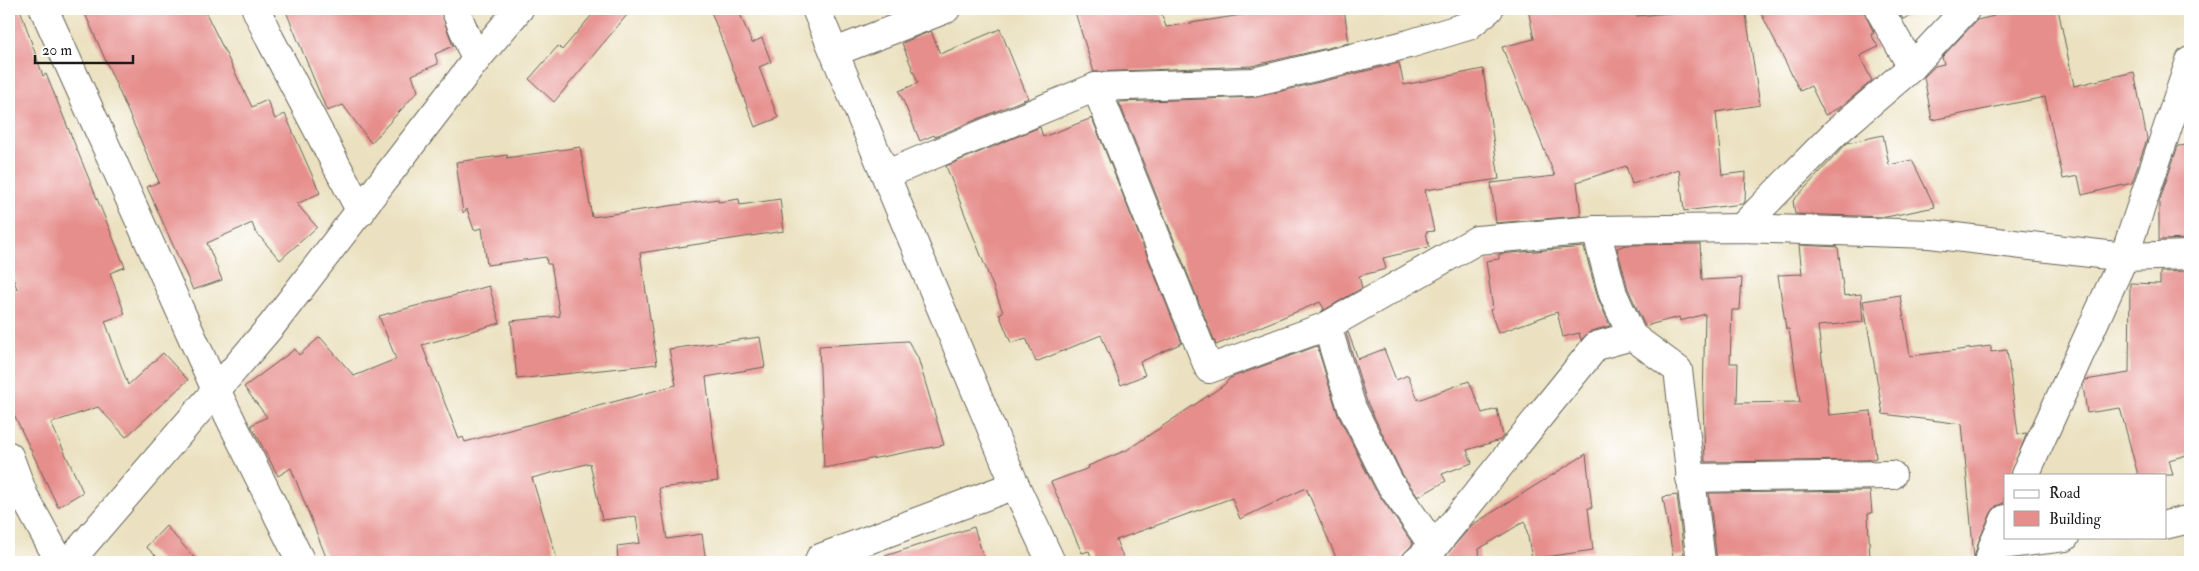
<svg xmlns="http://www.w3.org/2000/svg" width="2199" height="571" viewBox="0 0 2199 571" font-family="'IM FELL Double Pica',serif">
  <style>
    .building { fill: #e68e8c }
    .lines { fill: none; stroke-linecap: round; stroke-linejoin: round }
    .street-casing { stroke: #646155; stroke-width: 30 }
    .secondary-casing { stroke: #646155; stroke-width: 30 }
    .street { stroke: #fff; stroke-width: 28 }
    .secondary { stroke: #fff; stroke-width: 28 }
  </style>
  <rect width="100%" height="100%" fill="#fff"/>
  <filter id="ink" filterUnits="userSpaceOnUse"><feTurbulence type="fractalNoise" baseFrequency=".02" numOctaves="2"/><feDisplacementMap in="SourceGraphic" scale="10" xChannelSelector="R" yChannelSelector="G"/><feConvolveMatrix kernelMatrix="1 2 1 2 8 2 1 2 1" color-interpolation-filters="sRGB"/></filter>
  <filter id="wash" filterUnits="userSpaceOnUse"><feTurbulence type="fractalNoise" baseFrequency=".0096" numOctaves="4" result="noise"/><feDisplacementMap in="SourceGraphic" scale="20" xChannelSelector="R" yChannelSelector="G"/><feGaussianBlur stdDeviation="1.12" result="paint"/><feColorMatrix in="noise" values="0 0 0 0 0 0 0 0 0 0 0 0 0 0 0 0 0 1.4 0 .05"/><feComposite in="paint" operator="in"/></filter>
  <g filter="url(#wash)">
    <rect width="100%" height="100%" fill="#ebe1c0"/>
    <g id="blocks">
      <!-- building -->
      <g class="building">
        <polygon points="9,9 20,9 43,76 46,74 125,267 110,273 125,314 105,321 128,385 163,353 188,380 126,437 98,407 51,423 83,492 58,507 9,404 9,291 17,289 9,266"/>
        <polygon points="83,9 204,9 252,107 267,100 275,119 285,114 320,193 297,204 317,227 280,260 255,231 252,223 207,243 222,280 193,290 147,187 159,182"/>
        <polygon points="285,9 440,9 453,46 435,54 438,64 412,75 418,91 371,143 343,105 327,111"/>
        <polygon points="597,9 632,9 554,102 529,79 558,46 562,50"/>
        <polygon points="710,9 738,9 752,43 762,38 771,62 759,67 778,118 755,127"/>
        <polygon points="1074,9 1160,9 1166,27 1279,9 1344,9 1349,43 1251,66 1094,72"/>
        <polygon points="1528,9 1635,9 1636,16 1693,11 1692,9 1745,9 1760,105 1716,112 1722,175 1746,172 1745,202 1742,204 1684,211 1679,169 1632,184 1626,166 1577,182 1581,216 1496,223 1491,183 1555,176 1502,47 1534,39"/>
        <polygon points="1759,9 1863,9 1874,33 1871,34 1878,47 1860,56 1872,81 1842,106 1825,115 1811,86 1800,91"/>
        <polygon points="1897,9 1924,9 1903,19"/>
        <polygon points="1993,9 2058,9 2074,86 2134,72 2147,139 2132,183 2082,195 2078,176 2063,179 2045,97 1932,120 1924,77 1935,66 1944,64 1942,57 1977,20 1994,16"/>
        <polygon points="1000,29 1028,98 935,137 934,135 920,141 899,91 918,83 902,43 931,31 940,54"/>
        <polygon points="1399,63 1404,85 1483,69 1499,179 1425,190 1434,231 1426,232 1429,247 1383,258 1386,269 1359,276 1362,288 1321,312 1324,309 1320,302 1216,345 1119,102 1257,97"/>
        <polygon points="1092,118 1182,343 1140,362 1145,375 1121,385 1101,335 1036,362 1026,338 1011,343 999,314 1003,312 946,166 1040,127 1043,137"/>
        <polygon points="1883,135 1889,165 1912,160 1935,207 1886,217 1795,214 1793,201 1847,143"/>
        <polygon points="2190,145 2190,239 2159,240 2159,202 2178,146"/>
        <polygon points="580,147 592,217 718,199 718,202 739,199 740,205 780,199 784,231 640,253 657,364 517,379 511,321 560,316 551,264 547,264 546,257 487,265 482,228 474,230 467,209 463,213 456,162 508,155 506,158"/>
        <polygon points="1700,244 1702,280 1742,278 1740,310 1732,310 1730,363 1738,363 1737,403 1800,402 1789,329 1786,329 1778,275 1802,274 1799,245 1838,247 1844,296 1861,294 1863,322 1818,326 1829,415 1871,411 1876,458 1867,460 1705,462 1703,400 1705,314 1680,321 1679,317 1645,326 1628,289 1617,248 1626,245"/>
        <polygon points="1584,247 1598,298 1610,326 1591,331 1581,340 1579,333 1563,337 1557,312 1498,333 1490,310 1493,309 1486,261 1499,259 1499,254"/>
        <polygon points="2190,271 2190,454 2169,460 2173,475 2138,475 2120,408 2087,413 2083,386 2085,380 2129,373 2130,283 2160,284 2160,272"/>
        <polygon points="489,286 500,323 422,345 459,439 463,437 465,442 676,385 669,349 760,337 765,367 706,377 718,481 659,488 667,539 702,534 706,562 618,562 617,546 640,543 636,516 602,520 590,463 532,478 558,562 328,562 291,468 278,476 251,425 267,417 244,387 295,349 299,355 320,337 354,376 396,359 379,316"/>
        <polygon points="1900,295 1910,356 1991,346 1991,352 2007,350 2018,434 2027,433 2010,475 2005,475 2004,503 1996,506 1991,513 1979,540 1974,558 1962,424 1883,414 1863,301"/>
        <polygon points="1348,332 1358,359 1384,349 1396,380 1408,375 1418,400 1469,381 1482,413 1497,409 1503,436 1500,440 1467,450 1472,463 1442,474 1446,481 1418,497 1402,474 1367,402 1346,333"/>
        <polygon points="908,341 918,358 944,445 824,468 819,346"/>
        <polygon points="1317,346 1338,415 1375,489 1413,544 1402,556 1401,562 1338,562 1306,488 1240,519 1232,498 1116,540 1125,562 1093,562 1089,551 1082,553 1051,482 1089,468 1088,466 1127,450 1224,385 1230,378"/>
        <polygon points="1586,454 1592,508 1588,508 1593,550 1532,559 1525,521 1479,549 1480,562 1440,562 1472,525"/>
        <polygon points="1870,491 1872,513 1868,514 1870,562 1717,562 1709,493"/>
        <polygon points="1677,495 1684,555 1673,557 1663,497"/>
        <polygon points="166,526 198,562 163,562 146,547"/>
        <polygon points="974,527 985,562 883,562 882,557"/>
      </g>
    </g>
  </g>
  <g filter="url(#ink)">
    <use href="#blocks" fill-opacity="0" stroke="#646155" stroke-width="1"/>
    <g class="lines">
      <defs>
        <g id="street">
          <polyline points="44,9 216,390 301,562"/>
          <polyline points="256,9 270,39 361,212"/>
          <polyline points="455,9 476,60"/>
          <polyline points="1879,9 1912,67"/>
          <polyline points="835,52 946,9"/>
          <polyline points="1096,87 1209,369 1327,326 1477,240 1596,230 1741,228 1930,234 2124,257 2190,255"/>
          <polyline points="887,174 1096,87 1253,82 1409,44 1468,26 1489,9"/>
          <polyline points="1741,228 1836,132 1912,67 1966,9"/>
          <polyline points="1327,326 1352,408 1389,482 1434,547"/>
          <polyline points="1632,336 1678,370 1701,562"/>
          <polyline points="9,456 24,496 60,562"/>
          <polyline points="2025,475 2124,257 2190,61"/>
          <polyline points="1690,478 1892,475"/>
          <polyline points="2165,525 2190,519"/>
          <polyline points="1993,546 2065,537"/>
          <polyline points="69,562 272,325 476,60 519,9"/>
          <polyline points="819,562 820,558 1015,485"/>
          <polyline points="1416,562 1434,547 1596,346 1632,336 1613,294 1596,230"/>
          <polyline points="1989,562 1993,546 2005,519"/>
        </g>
        <polyline id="secondary" points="816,9 1015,485 1051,562"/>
      </defs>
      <!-- street casing -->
      <use href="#street" class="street-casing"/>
      <!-- secondary casing -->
      <use href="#secondary" class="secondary-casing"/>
      <!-- street -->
      <use href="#street" class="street"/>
      <!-- secondary -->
      <use href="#secondary" class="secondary"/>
    </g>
  </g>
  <!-- margin -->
  <rect width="2199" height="571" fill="none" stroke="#fff" stroke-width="30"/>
  <!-- legend -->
  <rect x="2004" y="474" width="162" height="65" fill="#ffffff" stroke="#a4a4a4"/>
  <rect x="2014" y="490" width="25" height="8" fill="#ffffff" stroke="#a4a4a4"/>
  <text x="2049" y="498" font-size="15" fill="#1c1c1c">Road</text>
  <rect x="2014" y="511" width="25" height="15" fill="#e68e8c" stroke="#a4a4a4"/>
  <text x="2049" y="524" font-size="15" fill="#1c1c1c">Building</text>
  <!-- scale -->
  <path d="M35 55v8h98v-8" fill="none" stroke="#1c1c1c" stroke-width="2.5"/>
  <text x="42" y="55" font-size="15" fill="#1c1c1c" stroke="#ffffff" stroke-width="4" paint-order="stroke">20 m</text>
</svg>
